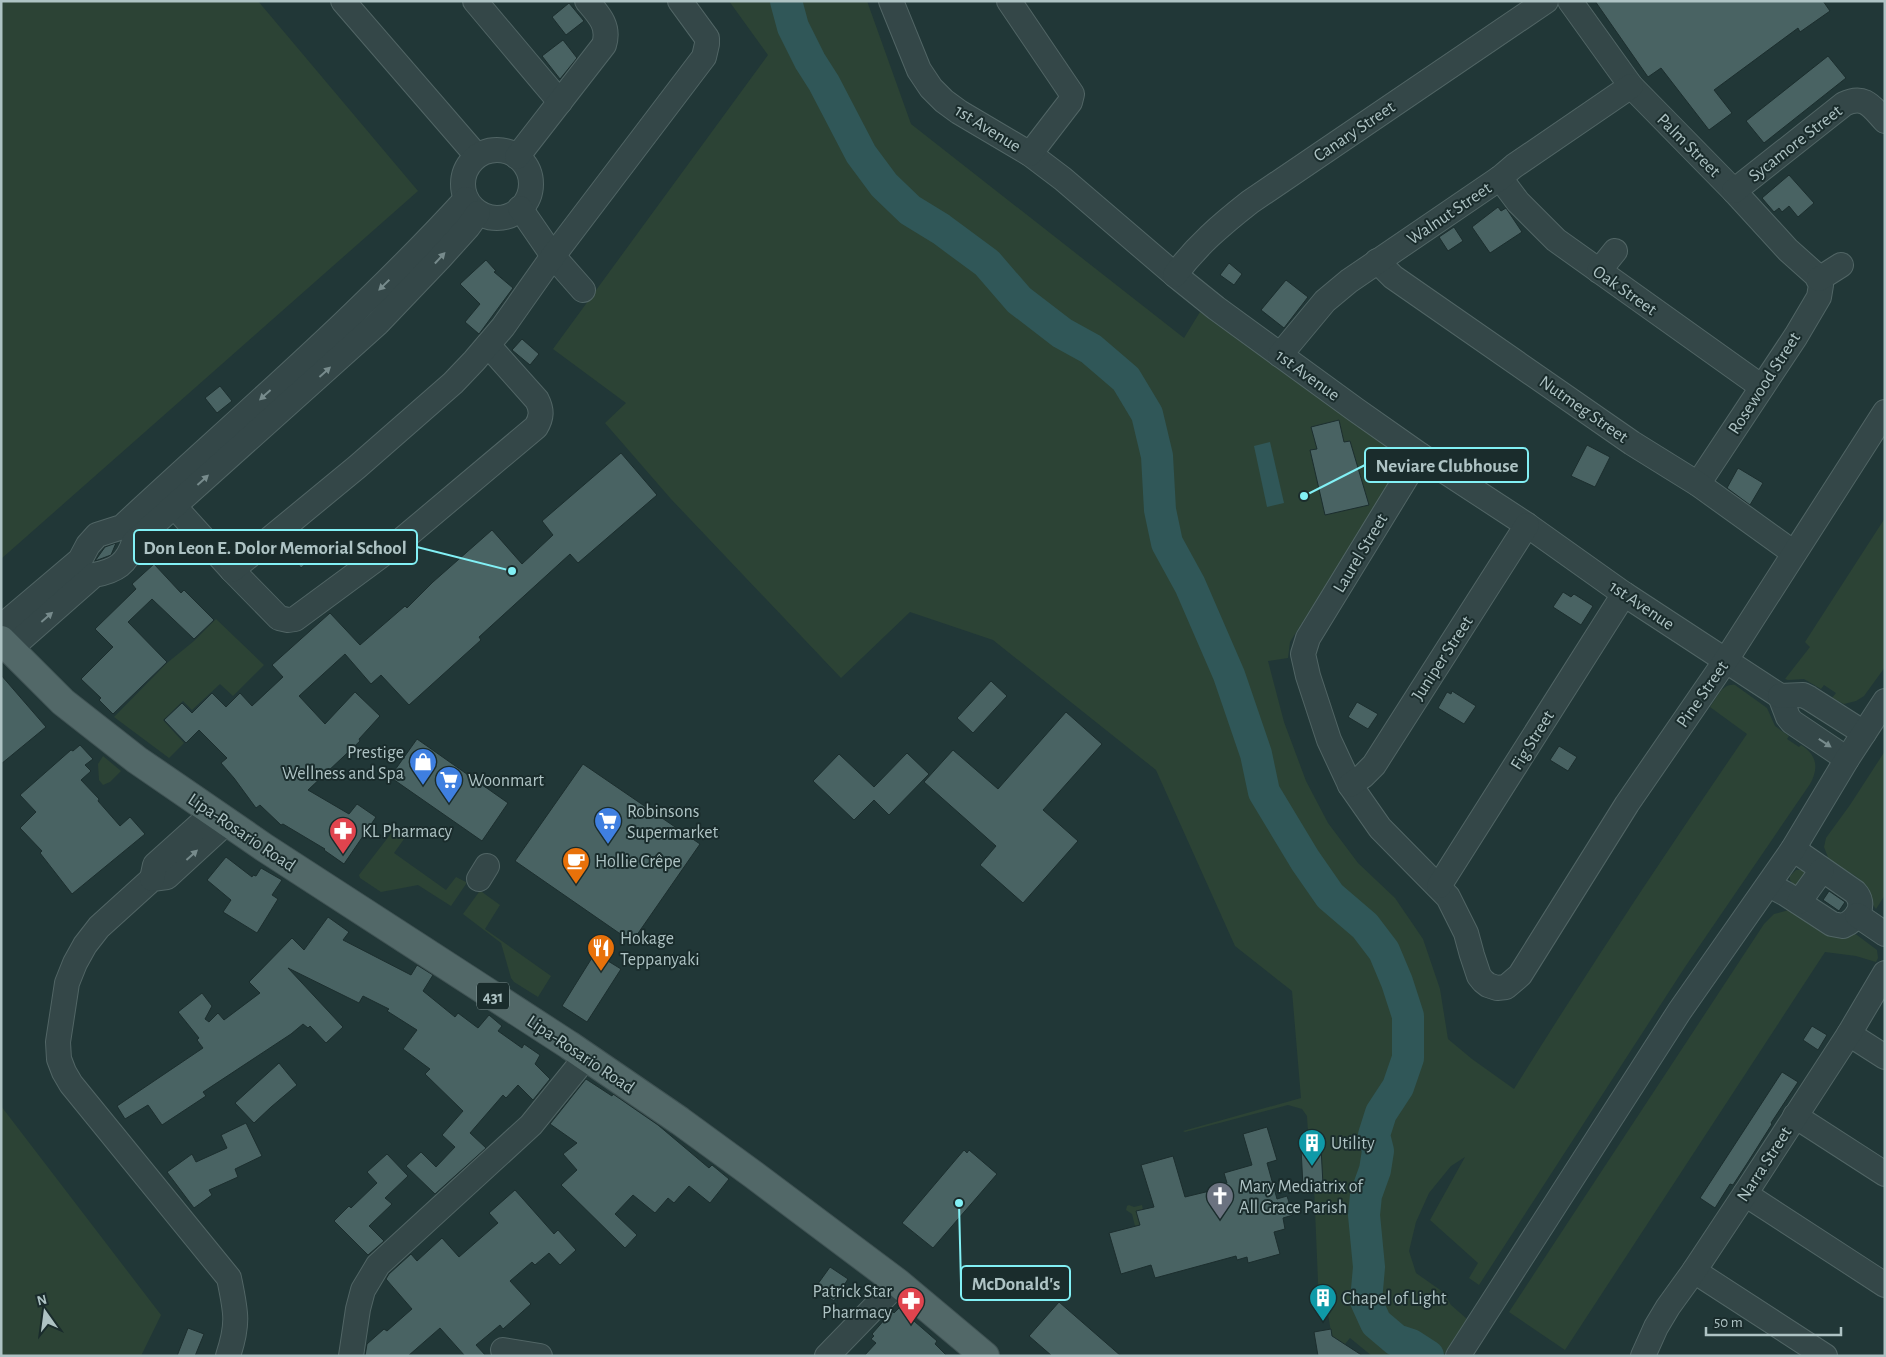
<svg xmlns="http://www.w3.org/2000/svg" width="1886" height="1357" viewBox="0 0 1886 1357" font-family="'Alegreya Sans',sans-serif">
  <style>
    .green { fill: #2c4335 }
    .water { fill: #305758 }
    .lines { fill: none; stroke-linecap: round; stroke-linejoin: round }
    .river { stroke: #305758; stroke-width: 32 }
    .building { fill: #496363; stroke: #1c2e2e }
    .minor-casing { stroke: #516565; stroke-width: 26 }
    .major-casing { stroke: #405354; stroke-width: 30 }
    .minor { stroke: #344748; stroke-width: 24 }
    .major { stroke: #526868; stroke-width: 28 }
    .oneway { fill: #778b8c }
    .labels { text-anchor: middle; stroke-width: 4; stroke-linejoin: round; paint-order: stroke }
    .shield { fill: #1a2c2c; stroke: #829696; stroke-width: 1 }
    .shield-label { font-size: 16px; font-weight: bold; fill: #aec3c4 }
    .street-label { font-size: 18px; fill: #aec3c4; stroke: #1a2c2c }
    .poi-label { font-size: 18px; fill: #aec3c4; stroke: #1a2c2c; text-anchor: start }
    .leader { fill: none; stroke: #82f0f5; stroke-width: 2 }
    .callout-dot { fill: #82f0f5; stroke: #1a2c2c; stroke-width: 2 }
    .callout { fill: #1a2c2c; stroke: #82f0f5; stroke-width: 2 }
    .callout-label { font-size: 19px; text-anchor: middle; font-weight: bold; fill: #aec3c4 }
  </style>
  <rect width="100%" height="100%" fill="#213737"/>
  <!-- green -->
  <g class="green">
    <polygon points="1,1 258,1 418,191 1,559"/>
    <path d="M729,1H867L911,124L1184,338L1200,312L1224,328L1327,401L1395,454L1398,462L1396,474L1290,642L1288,658L1268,661L1284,722L1306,781L1328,823L1358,863L1395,898L1423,939L1440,989L1448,1039L1472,1059L1514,1089C1589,968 1667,851 1747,734L1710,707C1717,698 1722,683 1735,685L1767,708L1775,726L1789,736L1787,739L1799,747L1801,745C1817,755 1819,768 1810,784L1685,967L1479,1285L1469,1278L1478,1263L1430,1220L1465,1157L1451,1166L1429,1193L1416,1222L1409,1251L1416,1273L1443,1292L1451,1305L1467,1319L1443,1356H1372L1350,1338L1335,1356L1328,1314H1326L1325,1308L1320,1307L1319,1305L1314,1186L1323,1185L1321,1147L1309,1148L1307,1116L1302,1109L1288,1105L1185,1132L1183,1131L1301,1098L1292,991L1235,946L1156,770L993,640L910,612L841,678L671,499L605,423L626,403L553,349L768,55Z"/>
    <polygon points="1885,518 1885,667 1864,696 1856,701 1844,704 1832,698 1836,693 1824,685 1821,689 1804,679 1788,680 1785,679 1810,647 1805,642"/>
    <polygon points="216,619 264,665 233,696 220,684 192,710 183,701 163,720 184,743 169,758 114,717 167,663 194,641"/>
    <path d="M1885,751V895L1876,909C1870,903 1872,894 1867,887C1857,874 1842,869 1829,860L1824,847L1826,838L1850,805Z"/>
    <polygon points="103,756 121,771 110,782 103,785 99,780 98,764"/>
    <polygon points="393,831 404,839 394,853 446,890 456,877 466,882 466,884 451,906 418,885 381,892 360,878 359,875"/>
    <polygon points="1796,870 1802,870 1809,874 1795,887 1790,880 1790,876"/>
    <polygon points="479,892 482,892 500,905 485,929 551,976 538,997 514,982 511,978 501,943 463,914"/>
    <polygon points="1789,910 1857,935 1877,950 1878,958 1876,962 1856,956 1825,952 1565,1350 1509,1312 1764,924 1774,914"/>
    <polygon points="1,1106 161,1315 141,1356 1,1356"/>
    <polygon points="1129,1205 1134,1207 1142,1205 1143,1210 1140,1225 1135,1226 1132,1214 1126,1210 1127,1206"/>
  </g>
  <!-- water -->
  <polygon class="water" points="1270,442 1284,503 1267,507 1254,446"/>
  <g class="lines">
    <!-- river -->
    <polyline class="river" points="786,1 793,27 810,61 824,83 861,154 884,185 910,210 941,229 987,263 1019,300 1062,333 1091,349 1126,379 1147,414 1157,456 1160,510 1167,543 1190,585 1229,675 1256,754 1264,792 1305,860 1330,896 1365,926 1384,951 1397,982 1408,1016 1408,1058 1398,1087 1381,1113 1374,1135 1378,1151 1375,1170 1366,1195 1364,1215 1369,1267 1366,1301 1376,1323 1396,1340 1411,1345 1428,1356"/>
  </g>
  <!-- building -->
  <g class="building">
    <polygon points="1595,1 1823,1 1830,11 1800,32 1798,28 1714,90 1732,113 1709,130 1661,68 1648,77"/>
    <polygon points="569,3 584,21 566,35 552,17"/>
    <polygon points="563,40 577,58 560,79 542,56"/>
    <polygon points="1828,56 1846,78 1764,143 1746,121"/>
    <polygon points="1789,175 1814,203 1798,217 1789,206 1782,212 1779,208 1774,212 1762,198"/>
    <polygon points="1498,207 1501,211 1506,208 1522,232 1490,253 1472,227"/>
    <polygon points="1454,227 1463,241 1448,251 1439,237"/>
    <polygon points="486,260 496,271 494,272 513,288 479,334 465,322 480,304 460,284"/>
    <polygon points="1229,263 1242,274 1234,285 1220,275"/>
    <polygon points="1286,280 1308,297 1284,328 1261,310"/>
    <polygon points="522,339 539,354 530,365 512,350"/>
    <polygon points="220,386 232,401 217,413 205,398"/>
    <polygon points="1339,420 1344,442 1350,441 1369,505 1325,515 1310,450 1317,449 1311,427"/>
    <polygon points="1587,445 1610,457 1595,487 1571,476"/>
    <polygon points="621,453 657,495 578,563 570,554 479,637 481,640 409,705 381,675 371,684 345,654 299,696 325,724 355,692 380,716 359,739 360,741 308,790 349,814 357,804 376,817 344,864 324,850 325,849 283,824 281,825 260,805 256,808 234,778 221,763 227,758 199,730 186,743 164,720 182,703 192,713 212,693 226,707 240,693 252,706 283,677 272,665 330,613 360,645 405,606 407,608 433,582 492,530 522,564 553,535 542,521"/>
    <polygon points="1738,468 1763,483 1750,505 1727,488"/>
    <polygon points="302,540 315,556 301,568 288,551"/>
    <polygon points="116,543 111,555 95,561 105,547"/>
    <polygon points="154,564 181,593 184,590 214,620 194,639 152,599 128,622 167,662 113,714 99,700 101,698 81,679 113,647 95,629 136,589 132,584"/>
    <polygon points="1563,592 1571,597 1574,594 1593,606 1581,625 1553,607"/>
    <polygon points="1,675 46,727 1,764"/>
    <polygon points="991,681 1007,696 973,733 957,718"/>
    <polygon points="1452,691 1476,706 1464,724 1438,708 1447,692 1451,694"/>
    <polygon points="1357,702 1378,714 1368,729 1348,717"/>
    <polygon points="1066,712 1102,744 1043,810 1078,841 1023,903 980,865 996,846 924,782 953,750 998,789"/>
    <polygon points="417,739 508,803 482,841 390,777"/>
    <polygon points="80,745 93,759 85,765 91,771 81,780 99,799 98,801 120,826 130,817 145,834 72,894 40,853 42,851 20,828 36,812 20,795 71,750 73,751"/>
    <polygon points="1559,746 1577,757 1568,771 1550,760"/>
    <polygon points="907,753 929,774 889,815 874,800 854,820 813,781 839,754 874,787"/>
    <polygon points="583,764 700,844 632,942 515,861"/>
    <polygon points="226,857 252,877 253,875 256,876 261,868 282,880 272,895 278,899 257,933 223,912 231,900 207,880"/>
    <polygon points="1829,891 1845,902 1839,911 1823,900"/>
    <polygon points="328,917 349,932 343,940 411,975 417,965 433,975 423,991 455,1017 458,1013 478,1028 489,1015 502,1026 498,1031 522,1048 524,1044 540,1055 535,1064 550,1079 533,1100 518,1085 506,1098 503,1095 470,1133 486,1148 435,1194 406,1166 421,1152 436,1167 455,1147 442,1135 463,1111 425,1074 430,1069 403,1049 417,1030 387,1011 389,1009 363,996 359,1003 288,968 343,1027 326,1043 310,1026 308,1028 303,1024 291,1034 203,1092 206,1096 162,1125 148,1105 125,1119 117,1106 203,1048 197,1040 199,1038 178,1012 202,993 212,1006 205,1019 209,1022 218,1013 224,1020 260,993 249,982 292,938 304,950"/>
    <polygon points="595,953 621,969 587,1022 562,1006"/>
    <polygon points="1812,1026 1827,1035 1818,1050 1803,1040"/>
    <polygon points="279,1063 297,1085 271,1107 254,1123 235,1103"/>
    <polygon points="1782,1072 1798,1082 1771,1123 1772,1124 1748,1162 1733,1185 1730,1184 1715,1208 1700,1198"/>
    <polygon points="586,1079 612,1096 613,1094 658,1125 709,1168 712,1165 729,1179 710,1203 689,1186 674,1203 668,1198 655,1213 633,1195 615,1214 637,1235 625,1248 561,1185 577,1170 563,1154 577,1143 550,1124"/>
    <polygon points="246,1123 262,1156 235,1169 238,1177 209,1190 212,1195 194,1208 167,1172 192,1154 196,1162 227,1148 221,1135"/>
    <polygon points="1267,1127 1277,1160 1267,1163 1277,1199 1287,1196 1293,1215 1283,1218 1285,1229 1274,1232 1280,1254 1248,1263 1247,1257 1237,1260 1236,1256 1155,1278 1151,1265 1121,1274 1109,1233 1140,1225 1136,1211 1154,1207 1141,1165 1173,1156 1185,1197 1218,1189 1217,1186 1227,1183 1224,1173 1252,1165 1243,1134"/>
    <polygon points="1321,1147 1323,1185 1303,1187 1301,1148"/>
    <polygon points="964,1150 967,1153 969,1150 997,1174 933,1248 902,1223"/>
    <polygon points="387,1154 408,1176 385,1198 392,1204 369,1226 384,1241 368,1255 334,1221 349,1206 351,1208 377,1183 367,1172"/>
    <polygon points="515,1190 554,1234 558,1230 576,1250 560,1265 549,1253 535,1265 532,1262 510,1281 531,1304 503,1329 500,1325 476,1345 486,1356 465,1356 440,1328 408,1356 365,1356 367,1344 384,1329 387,1331 412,1309 386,1279 389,1274 411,1254 417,1261 442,1238 459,1257 498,1223 489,1213"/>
    <polygon points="830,1267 848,1279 834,1301 815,1288"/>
    <polygon points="1059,1302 1121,1356 1052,1356 1029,1336"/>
    <polygon points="899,1308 937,1341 935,1344 947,1356 864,1356 876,1343 871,1339 874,1336 872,1334 892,1311 894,1313"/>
    <polygon points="188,1328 204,1334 195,1356 177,1356"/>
    <polygon points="1331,1329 1332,1336 1363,1356 1318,1356 1314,1332"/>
  </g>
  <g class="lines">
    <defs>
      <g id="minor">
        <polyline points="343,1 477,156"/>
        <polyline points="475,1 560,102"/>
        <polyline points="891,1 919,70 931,88 944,101 959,112 1030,154 1063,179 1175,275 1216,308 1356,410 1420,455 1527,525 1624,594 1780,696"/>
        <polyline points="1009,1 1072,94 1070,102 1030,154"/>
        <polyline points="1570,1 1631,86 1734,191 1788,250 1816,275 1821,285 1819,297 1796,336 1698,484"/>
        <circle cx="497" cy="184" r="34"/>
        <path d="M517,157L604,45C610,26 599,15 587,1"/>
        <polyline points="1500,178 1518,202 1556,240 1762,387"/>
        <path d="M1734,191L1844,104C1865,94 1872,107 1885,121"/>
        <polyline points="520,208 553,256 583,290"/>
        <polyline points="1377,261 1393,277 1632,443 1698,484 1794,553"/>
        <polyline points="1599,271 1615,251"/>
        <path d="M1175,275C1196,246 1222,224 1250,202L1546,1"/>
        <polyline points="1819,279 1841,265"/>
        <polyline points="1280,355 1325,301 1349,281 1500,178 1514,166 1631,86"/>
        <polyline points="1420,455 1308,638 1303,654 1308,676 1329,740 1350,785 1380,828 1448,897 1466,933 1472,955 1479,976 1483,981 1488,985 1497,988 1506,987 1520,975 1627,804 1726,660 1885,412"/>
        <path d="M164,495L232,570L279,618L288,620L295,619L398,543L536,427C542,417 542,410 537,400L488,345"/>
        <polyline points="232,570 357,467 453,383 474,361 503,327 553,256 704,57 707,44 707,38 680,1"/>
        <path d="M1,627L80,560L88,545L97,535L122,527C238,419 359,316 466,199"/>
        <path d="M10,649L94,575C116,571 127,564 134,542L378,323L440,258L468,227L478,213"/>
        <polyline points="1780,696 1788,717 1792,722 1847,759"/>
        <polyline points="1780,696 1803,695 1809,698 1864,733"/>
        <polyline points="1350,785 1363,776 1374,765 1527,525"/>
        <path d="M227,822L167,877L152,879L99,927L85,945L75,963L67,983L58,1042L59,1059L64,1072L71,1084L229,1278C236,1312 239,1323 228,1356"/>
        <polyline points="152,879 155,865 214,812"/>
        <polyline points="479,879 487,866"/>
        <path d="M1769,885L1786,894L1832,924L1843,926C1857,920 1867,905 1855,892L1793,849"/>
        <polyline points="1439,886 1624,594"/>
        <polyline points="1799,902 1822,870"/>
        <polyline points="1857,915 1885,934"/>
        <polyline points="1849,1034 1885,1057"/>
        <polyline points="1795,1116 1885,1174"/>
        <polyline points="1745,1194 1885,1285"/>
        <polyline points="1694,1271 1825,1356"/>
        <polyline points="503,1350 540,1356"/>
        <polyline points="351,1356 358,1309 363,1290 378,1265 531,1125 586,1057"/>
        <polyline points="827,1356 898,1283"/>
        <polyline points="1458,1356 1679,1012 1793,849 1847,759 1885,701"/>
        <polyline points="1643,1356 1656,1327 1668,1307 1694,1271 1745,1194 1849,1034 1885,973"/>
      </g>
      <polyline id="major" points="1,640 63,702 137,760 265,848 569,1045 680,1121 754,1175 898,1283 985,1356"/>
    </defs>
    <!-- minor casing -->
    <use href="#minor" class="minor-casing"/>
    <!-- major casing -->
    <use href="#major" class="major-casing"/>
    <!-- minor -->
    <use href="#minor" class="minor"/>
    <!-- major -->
    <use href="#major" class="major"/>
  </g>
  <!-- one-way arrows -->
  <defs><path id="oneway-solid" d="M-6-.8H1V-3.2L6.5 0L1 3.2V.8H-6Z" transform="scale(1.25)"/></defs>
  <g class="oneway">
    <use href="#oneway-solid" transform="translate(440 258) rotate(-47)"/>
    <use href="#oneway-solid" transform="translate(384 285) rotate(136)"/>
    <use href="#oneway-solid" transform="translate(325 372) rotate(-42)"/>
    <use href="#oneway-solid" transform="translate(265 395) rotate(138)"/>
    <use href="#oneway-solid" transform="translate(203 480) rotate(-42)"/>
    <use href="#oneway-solid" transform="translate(47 617) rotate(-41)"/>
    <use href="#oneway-solid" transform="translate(1825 743) rotate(34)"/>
    <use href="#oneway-solid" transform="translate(192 855) rotate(-42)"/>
  </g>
  <!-- icons -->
  <defs>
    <symbol id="shop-pin" viewBox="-11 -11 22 30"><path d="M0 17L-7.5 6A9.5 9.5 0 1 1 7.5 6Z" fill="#3f7fe0" stroke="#1a2c2c"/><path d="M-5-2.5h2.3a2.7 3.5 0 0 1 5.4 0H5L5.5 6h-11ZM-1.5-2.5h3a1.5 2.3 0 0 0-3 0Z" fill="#fff"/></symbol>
    <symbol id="supermarket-pin" viewBox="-11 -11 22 30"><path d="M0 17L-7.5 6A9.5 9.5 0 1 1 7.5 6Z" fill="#3f7fe0" stroke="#1a2c2c"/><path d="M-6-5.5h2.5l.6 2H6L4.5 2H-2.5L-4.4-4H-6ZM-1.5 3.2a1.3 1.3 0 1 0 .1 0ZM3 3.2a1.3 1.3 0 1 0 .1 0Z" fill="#fff"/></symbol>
    <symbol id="pharmacy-pin" viewBox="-11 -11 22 30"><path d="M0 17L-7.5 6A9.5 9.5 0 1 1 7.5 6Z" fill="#e0444e" stroke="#1a2c2c"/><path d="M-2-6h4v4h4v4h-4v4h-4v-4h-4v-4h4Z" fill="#fff"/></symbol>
    <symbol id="cafe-pin" viewBox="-11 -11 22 30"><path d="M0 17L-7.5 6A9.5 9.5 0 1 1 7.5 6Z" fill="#e8710a" stroke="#1a2c2c"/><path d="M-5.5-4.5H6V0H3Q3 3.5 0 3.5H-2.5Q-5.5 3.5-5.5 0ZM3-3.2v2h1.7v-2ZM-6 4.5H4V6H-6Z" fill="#fff"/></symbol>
    <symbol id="restaurant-pin" viewBox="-11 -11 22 30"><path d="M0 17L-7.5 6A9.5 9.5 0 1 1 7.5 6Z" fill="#e8710a" stroke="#1a2c2c"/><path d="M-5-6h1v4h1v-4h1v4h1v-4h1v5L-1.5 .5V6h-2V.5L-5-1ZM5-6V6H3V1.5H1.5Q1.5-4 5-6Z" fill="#fff"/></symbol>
    <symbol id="building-pin" viewBox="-11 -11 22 30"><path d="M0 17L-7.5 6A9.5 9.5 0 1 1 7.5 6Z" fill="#0f9aa8" stroke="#1a2c2c"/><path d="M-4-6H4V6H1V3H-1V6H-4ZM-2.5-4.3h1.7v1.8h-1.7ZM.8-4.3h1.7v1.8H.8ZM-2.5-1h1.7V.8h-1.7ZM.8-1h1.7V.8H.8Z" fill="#fff"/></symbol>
    <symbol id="church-pin" viewBox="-11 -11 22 30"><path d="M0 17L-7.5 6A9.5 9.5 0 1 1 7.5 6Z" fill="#6b7280" stroke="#1a2c2c"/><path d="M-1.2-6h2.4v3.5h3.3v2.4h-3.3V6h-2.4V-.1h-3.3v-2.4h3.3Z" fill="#fff"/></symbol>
  </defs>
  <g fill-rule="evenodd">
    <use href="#shop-pin" x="407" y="746" width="32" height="43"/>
    <use href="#supermarket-pin" x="433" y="764" width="32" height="43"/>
    <use href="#supermarket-pin" x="592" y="805" width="32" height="43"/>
    <use href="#pharmacy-pin" x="327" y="815" width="32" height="43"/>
    <use href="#cafe-pin" x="560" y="845" width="32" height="43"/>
    <use href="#restaurant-pin" x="585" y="932" width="32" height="43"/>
    <use href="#building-pin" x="1296" y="1127" width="32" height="43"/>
    <use href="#church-pin" x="1204" y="1180" width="32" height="43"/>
    <use href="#building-pin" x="1307" y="1282" width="32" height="43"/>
    <use href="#pharmacy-pin" x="895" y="1285" width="32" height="43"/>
  </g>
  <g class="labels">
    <!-- shield labels -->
    <rect class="shield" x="477" y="982.5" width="32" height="27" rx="4"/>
    <g class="shield-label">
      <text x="493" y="1002">431</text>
    </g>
    <!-- street labels -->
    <g class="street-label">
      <text transform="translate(988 128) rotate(32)" y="6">1st Avenue</text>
      <text transform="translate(1354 131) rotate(-34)" y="6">Canary Street</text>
      <text transform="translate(1795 143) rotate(-38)" y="6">Sycamore Street</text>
      <text transform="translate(1689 145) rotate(45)" y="6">Palm Street</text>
      <text transform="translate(1449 213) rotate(-34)" y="6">Walnut Street</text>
      <text transform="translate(1625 290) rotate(35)" y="6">Oak Street</text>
      <text transform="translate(1308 375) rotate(36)" y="6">1st Avenue</text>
      <text transform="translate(1764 383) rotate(-57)" y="6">Rosewood Street</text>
      <text transform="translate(1584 409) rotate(35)" y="6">Nutmeg Street</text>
      <text transform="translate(1360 553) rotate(-59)" y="6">Laurel Street</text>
      <text transform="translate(1642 605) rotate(34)" y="6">1st Avenue</text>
      <text transform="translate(1442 658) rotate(-57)" y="6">Juniper Street</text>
      <text transform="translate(1702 694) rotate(-55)" y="6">Pine Street</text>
      <text transform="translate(1532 740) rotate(-58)" y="6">Fig Street</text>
      <text transform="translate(242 832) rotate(34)" y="6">Lipa-Rosario Road</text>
      <text transform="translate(581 1054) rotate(34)" y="6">Lipa-Rosario Road</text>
      <text transform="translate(1764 1164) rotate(-57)" y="6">Narra Street</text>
    </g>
    <!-- poi labels -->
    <g class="poi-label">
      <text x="404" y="758" text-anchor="end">Prestige<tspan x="404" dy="21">Wellness and Spa</tspan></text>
      <text x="468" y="786">Woonmart</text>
      <text x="627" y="817">Robinsons<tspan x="627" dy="21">Supermarket</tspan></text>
      <text x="362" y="837">KL Pharmacy</text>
      <text x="595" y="867">Hollie Crêpe</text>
      <text x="620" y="944">Hokage<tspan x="620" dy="21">Teppanyaki</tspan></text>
      <text x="1331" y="1149">Utility</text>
      <text x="1239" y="1192">Mary Mediatrix of<tspan x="1239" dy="21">All Grace Parish</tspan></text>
      <text x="892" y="1297" text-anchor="end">Patrick Star<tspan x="892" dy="21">Pharmacy</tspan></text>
      <text x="1342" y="1304">Chapel of Light</text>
    </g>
  </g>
  <!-- callouts -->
  <path class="leader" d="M1304 496L1365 465M512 571L417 547M959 1203L961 1283"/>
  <g class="callout-dot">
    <circle cx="1304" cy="496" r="5"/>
    <circle cx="512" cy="571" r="5"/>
    <circle cx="959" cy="1203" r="5"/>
  </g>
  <g class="callout">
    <rect x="1365" y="448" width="163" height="34" rx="5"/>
    <rect x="134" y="530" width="283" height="34" rx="5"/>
    <rect x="961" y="1266" width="109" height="34" rx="5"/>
  </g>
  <g class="callout-label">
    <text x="1447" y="472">Neviare Clubhouse</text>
    <text x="275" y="554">Don Leon E. Dolor Memorial School</text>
    <text x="1016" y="1290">McDonald's</text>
  </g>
  <!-- border -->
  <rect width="1886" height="1357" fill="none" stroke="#aec3c4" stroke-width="5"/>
  <!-- north arrow -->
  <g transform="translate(45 1312) rotate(346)" stroke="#1a2c2c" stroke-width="4" paint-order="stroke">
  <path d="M0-4L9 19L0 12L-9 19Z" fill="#aec3c4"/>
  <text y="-8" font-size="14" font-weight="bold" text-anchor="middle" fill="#aec3c4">N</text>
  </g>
  <!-- scale -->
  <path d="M1706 1327v8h135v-8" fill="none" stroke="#aec3c4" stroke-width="2.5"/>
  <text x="1714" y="1327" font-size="15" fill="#aec3c4" stroke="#1a2c2c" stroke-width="4" paint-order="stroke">50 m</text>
</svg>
